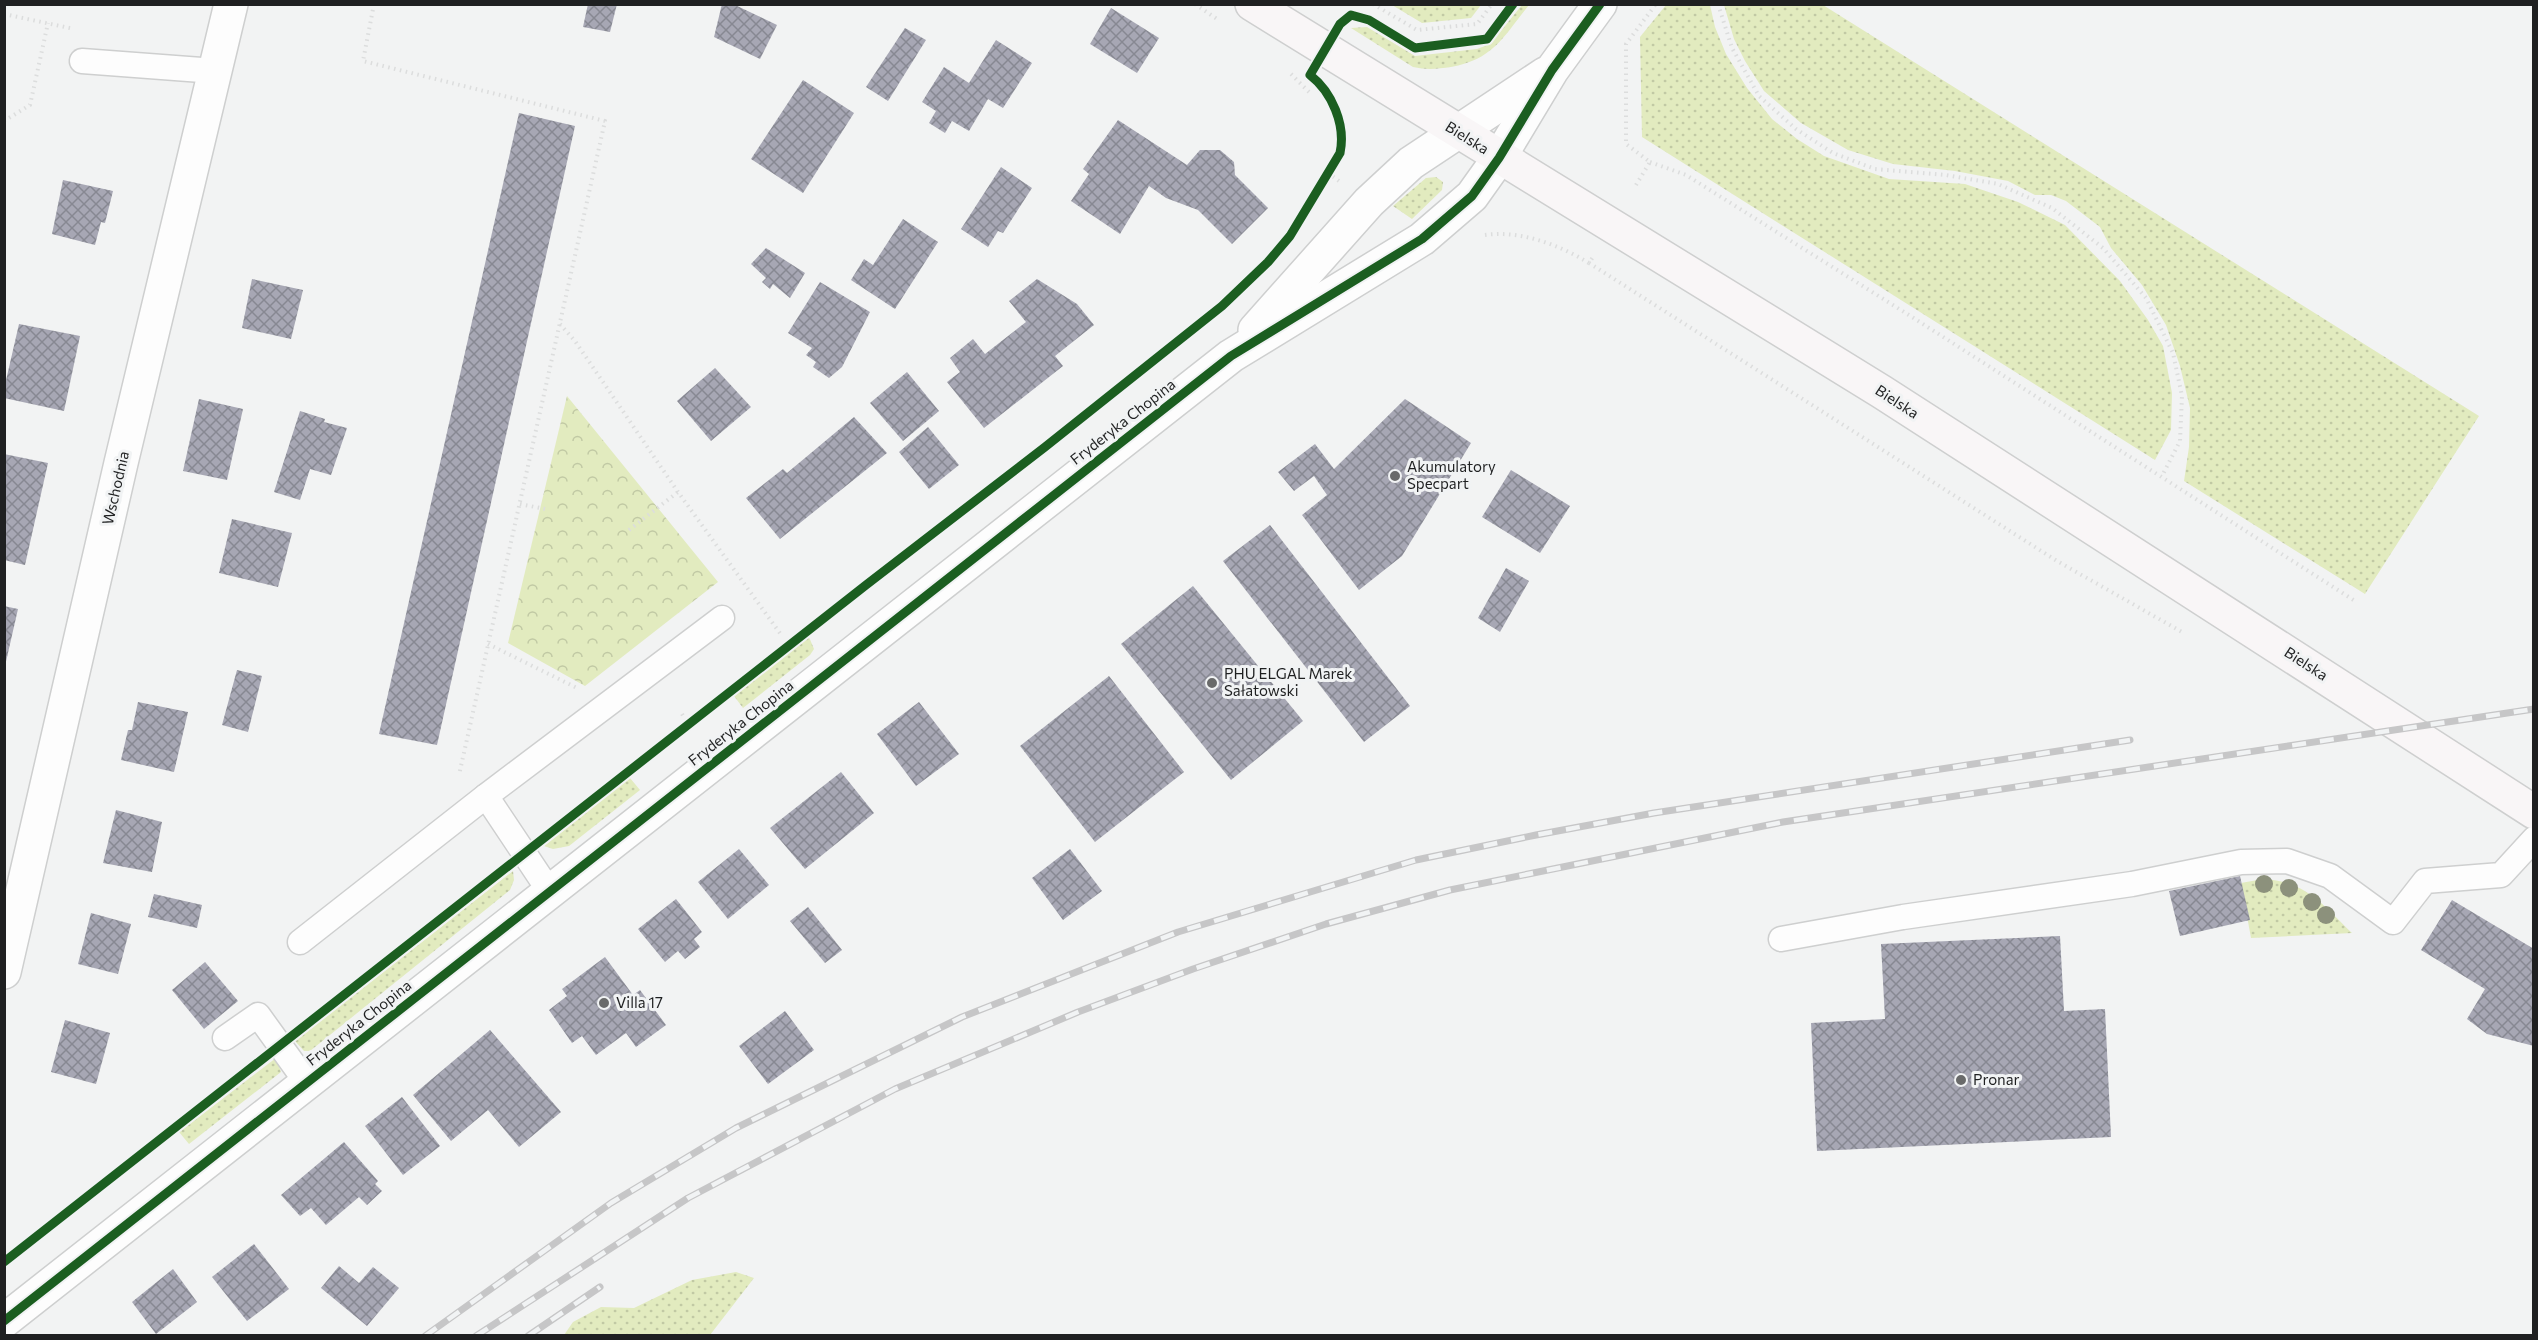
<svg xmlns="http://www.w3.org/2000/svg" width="2538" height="1340" viewBox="0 0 2538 1340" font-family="Commissioner,sans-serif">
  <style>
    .grass { fill: url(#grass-dots) }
    .forest { fill: url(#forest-crowns) }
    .building { fill: url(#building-cross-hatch) }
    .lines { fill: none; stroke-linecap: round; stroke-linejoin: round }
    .service-casing { stroke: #cecfcf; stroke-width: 27 }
    .minor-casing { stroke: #cecfcf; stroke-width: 36 }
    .tertiary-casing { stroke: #cecfcf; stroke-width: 36 }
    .secondary-casing { stroke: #cecfcf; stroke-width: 36 }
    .path { stroke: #dcdddd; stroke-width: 4; stroke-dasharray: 1.5 4.5; stroke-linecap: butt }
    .service { stroke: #fdfdfd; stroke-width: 24 }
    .minor { stroke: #fdfdfd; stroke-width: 33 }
    .tertiary { stroke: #fdfdfd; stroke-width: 33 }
    .secondary { stroke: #f9f6f7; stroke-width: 33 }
    .rail-casing { stroke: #c6c6c7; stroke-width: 7 }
    .rail { stroke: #f1f3f4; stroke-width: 4.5; stroke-dasharray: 14; stroke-linecap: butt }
    .cycleway-casing { stroke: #f1f3f4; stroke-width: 13 }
    .cycleway { stroke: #1b5e20; stroke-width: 9 }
    .tree { fill: #8c917c }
    .poi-dot { fill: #696a6a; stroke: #f1f3f4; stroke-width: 2 }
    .labels { text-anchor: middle; stroke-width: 6; stroke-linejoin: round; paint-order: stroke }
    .street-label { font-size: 15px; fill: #1f2021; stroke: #f1f3f4 }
    .poi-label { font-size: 15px; fill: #1f2021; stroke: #f1f3f4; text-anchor: start }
  </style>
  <defs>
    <pattern id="grass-dots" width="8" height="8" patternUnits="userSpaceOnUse" patternTransform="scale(1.5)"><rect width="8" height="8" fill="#e2ebbf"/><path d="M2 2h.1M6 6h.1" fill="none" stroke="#c1c9a4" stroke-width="1.8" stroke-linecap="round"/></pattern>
    <pattern id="forest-crowns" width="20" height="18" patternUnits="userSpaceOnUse" patternTransform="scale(1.5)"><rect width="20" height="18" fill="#e2ebbf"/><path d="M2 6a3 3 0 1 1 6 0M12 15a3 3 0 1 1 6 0" fill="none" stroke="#c1c9a4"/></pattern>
    <pattern id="building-cross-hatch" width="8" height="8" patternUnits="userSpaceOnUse" patternTransform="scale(1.5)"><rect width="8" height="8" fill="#a7a7b4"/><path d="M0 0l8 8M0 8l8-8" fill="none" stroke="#878892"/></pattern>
  </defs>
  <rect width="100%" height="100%" fill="#f2f3f3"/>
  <!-- grass -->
  <g class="grass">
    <polygon points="1392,5 1481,5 1471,18 1422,23"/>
    <path d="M1522,5H1529C1503,37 1494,59 1451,67C1438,69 1426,70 1413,67L1351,28L1367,27L1415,56L1477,49L1490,44Z"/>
    <polygon points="1666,5 1710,5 1715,27 1726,54 1747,88 1772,119 1797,139 1824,156 1889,179 1965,184 2018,202 2065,225 2120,281 2148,320 2163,346 2172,393 2171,430 2155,460 1642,137 1640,37"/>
    <polygon points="1724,5 1823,5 2479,416 2365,594 2184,481 2189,447 2190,408 2180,366 2166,325 2142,285 2111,248 2100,227 2066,201 2051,195 2035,195 2008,181 1955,171 1893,164 1848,150 1801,123 1764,91 1745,61 1734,39"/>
    <polygon points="1436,177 1443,182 1442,190 1412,219 1393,206 1426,178"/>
    <polygon points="809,637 814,649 810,655 743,708 734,696"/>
    <polygon points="630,778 640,790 569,846 553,849 544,846"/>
    <polygon points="513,871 514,880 510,890 310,1051 304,1051 295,1041"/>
    <path d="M2263,879C2306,881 2324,906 2352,933L2251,938L2241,883Z"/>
    <polygon points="276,1058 281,1072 189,1144 179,1132"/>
    <polygon points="736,1272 754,1278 710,1335 564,1335 573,1322 601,1307 634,1308 692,1280"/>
  </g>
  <!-- forest -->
  <polygon class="forest" points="567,396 718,582 585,686 508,643"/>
  <!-- building -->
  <g class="building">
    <polygon points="588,4 617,4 610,32 583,27"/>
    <polygon points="722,4 733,4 777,25 760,59 714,37"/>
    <polygon points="1111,8 1159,38 1137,73 1090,44"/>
    <polygon points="905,28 926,40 888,101 866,87"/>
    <polygon points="996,40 1032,63 1003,108 988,99 969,131 952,121 945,133 929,123 936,111 922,102 944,67 969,83"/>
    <polygon points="803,80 854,113 803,193 751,159"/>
    <polygon points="519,113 575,126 437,745 379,734"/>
    <polygon points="1118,120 1187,165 1200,150 1220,150 1234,162 1235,175 1268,208 1232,244 1198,210 1166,198 1149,186 1120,234 1071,201 1089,174 1083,169"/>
    <polygon points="1001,167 1032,188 1003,233 998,231 988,247 961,229"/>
    <polygon points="63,180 113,191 105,223 101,222 95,245 52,234"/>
    <polygon points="903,219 938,242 895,309 851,280 864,259 873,265"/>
    <polygon points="766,248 805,273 790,298 773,284 770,289 762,282 766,278 751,264"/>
    <polygon points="252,279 303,290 291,339 242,328"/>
    <polygon points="1037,279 1077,304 1094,325 1055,356 1063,366 984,428 947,382 960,372 950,358 973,339 985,354 1026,322 1009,301"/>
    <polygon points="820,282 870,312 842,367 829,378 813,367 816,362 806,355 812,348 788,333"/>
    <polygon points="19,324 80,336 64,411 4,398 4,389"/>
    <polygon points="715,368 751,407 711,441 677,401"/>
    <polygon points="907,372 939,411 903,441 870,403"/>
    <polygon points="199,399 243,409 227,480 183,471"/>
    <polygon points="1405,399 1471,443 1402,556 1359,590 1302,515 1327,495 1314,476 1294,491 1278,472 1315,444 1334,469"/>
    <polygon points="300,411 325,419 324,422 347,428 331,475 310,469 300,500 274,492"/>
    <polygon points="854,417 887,453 780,539 746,498 783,469 787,473"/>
    <polygon points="928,427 959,465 929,489 899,452"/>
    <polygon points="4,454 48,463 25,565 4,560"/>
    <polygon points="1511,470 1570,506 1540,553 1482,517"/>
    <polygon points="232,519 292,533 278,587 219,573"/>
    <polygon points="1270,525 1410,706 1364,742 1223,561"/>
    <polygon points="1506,568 1529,581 1500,632 1478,618"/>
    <polygon points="1193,586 1303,721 1231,780 1121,644"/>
    <polygon points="4,606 18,609 5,666 4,665"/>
    <polygon points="237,670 262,676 248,732 222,725"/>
    <polygon points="1109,676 1184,772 1095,842 1020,746"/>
    <polygon points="138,702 188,712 174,772 121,760 128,730 132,730"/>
    <polygon points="919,702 959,754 916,786 877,734"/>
    <polygon points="841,772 874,813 805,869 770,828"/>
    <polygon points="116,810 162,822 152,872 103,863"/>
    <polygon points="739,849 769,885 728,919 698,882"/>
    <polygon points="1070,849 1102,891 1063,920 1032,878"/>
    <polygon points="2240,876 2250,920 2180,936 2169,891"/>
    <polygon points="154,894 202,905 197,928 148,917"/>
    <polygon points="676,899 702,932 694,939 700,947 685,959 678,951 665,962 638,929"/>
    <polygon points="2452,900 2534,949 2534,1046 2487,1034 2467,1019 2485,989 2421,950"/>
    <polygon points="808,907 842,950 825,963 790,921"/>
    <polygon points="91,913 131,924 118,974 78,964"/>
    <polygon points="2060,936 2064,1011 2105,1009 2111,1137 1817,1151 1811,1023 1885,1019 1881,944"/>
    <polygon points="605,957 633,995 640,990 666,1025 636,1047 626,1033 596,1055 582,1036 572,1043 549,1010 567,996 562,989"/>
    <polygon points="205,962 238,1001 204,1029 172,990"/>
    <polygon points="785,1011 814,1050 768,1084 739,1046"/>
    <polygon points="65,1020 110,1033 96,1084 51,1072"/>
    <polygon points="490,1030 561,1112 519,1147 488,1110 451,1141 413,1095"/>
    <polygon points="402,1097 440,1146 403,1175 365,1126"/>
    <polygon points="344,1142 378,1181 375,1184 382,1191 367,1205 359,1197 326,1225 311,1208 300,1216 281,1195"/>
    <polygon points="254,1244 289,1289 247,1321 212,1277"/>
    <polygon points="339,1266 359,1283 373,1267 399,1288 367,1326 321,1288"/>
    <polygon points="173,1269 197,1302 156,1334 132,1302"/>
  </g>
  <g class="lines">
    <defs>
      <g id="service">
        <polyline points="82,61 215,71"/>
        <polyline points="550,892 486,796 722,618"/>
        <polyline points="1781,939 1903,917 2132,884 2241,862 2287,861 2330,876 2393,922 2425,881 2501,875 2534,839"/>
        <polyline points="300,942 486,796"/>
        <polyline points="225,1038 258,1015 307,1083"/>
      </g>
      <polyline id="minor" points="4,972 121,463 231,4"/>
      <g id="tertiary">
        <polyline points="1255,330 1369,202 1411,163 1545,74"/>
        <polyline points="4,1321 1231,356 1422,239 1472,196 1499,158 1552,70 1600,4"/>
      </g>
      <polyline id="secondary" points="1252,4 1882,392 2534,812"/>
    </defs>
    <!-- service casing -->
    <use href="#service" class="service-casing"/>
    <!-- minor casing -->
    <use href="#minor" class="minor-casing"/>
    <!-- tertiary casing -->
    <use href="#tertiary" class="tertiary-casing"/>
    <!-- secondary casing -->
    <use href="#secondary" class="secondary-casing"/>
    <!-- path -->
    <g class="path">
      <polyline points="374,4 363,61 605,121 459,775"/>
      <polyline points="1195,4 1217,19"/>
      <polyline points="1373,4 1417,30 1477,24 1492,4"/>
      <polyline points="1718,4 1732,48 1759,96 1796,129 1833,153 1875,169 1946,175 1998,184 2052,208 2103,248 2146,298 2173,353 2182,396 2180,441 2162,476"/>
      <polyline points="4,14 74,29"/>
      <polyline points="1291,74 1309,92"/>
      <polyline points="4,121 30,105 48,23"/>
      <polyline points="1650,162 1686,175 1912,317 2355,601"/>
      <polyline points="1328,173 1339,181"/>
      <polyline points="1636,185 1650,162 1626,144 1626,44 1656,4"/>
      <path d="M1485,235C1521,230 1559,245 1589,263L1593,257"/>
      <polyline points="1589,263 2057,561 2182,632"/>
      <polyline points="560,324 575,341 678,492 782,636"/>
      <polyline points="520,504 545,509"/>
      <polyline points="629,530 678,492"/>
      <polyline points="488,644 577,688"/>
      <polyline points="682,714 692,729"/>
    </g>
    <!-- service -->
    <use href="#service" class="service"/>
    <!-- minor -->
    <use href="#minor" class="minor"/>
    <!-- tertiary -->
    <use href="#tertiary" class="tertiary"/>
    <!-- secondary -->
    <use href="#secondary" class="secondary"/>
    <defs>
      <g id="rail">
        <polyline points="425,1336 611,1203 736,1128 962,1017 1178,932 1416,860 1536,835 1654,813 2130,740"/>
        <polyline points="476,1336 688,1198 895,1089 1078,1012 1193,969 1326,924 1450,890 1783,822 2534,709"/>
        <polyline points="528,1336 600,1287"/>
      </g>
    </defs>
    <!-- rail casing -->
    <use href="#rail" class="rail-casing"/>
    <!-- rail -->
    <use href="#rail" class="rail"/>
    <defs>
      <g id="cycleway">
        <path d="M4,1262L866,585L1045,447L1222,306L1268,262L1290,236L1340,153C1346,125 1332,92 1310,75L1340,24L1351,15L1369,20L1415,48L1487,39L1513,4"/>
        <polyline points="4,1321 1231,356 1422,239 1472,196 1499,158 1552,70 1600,4"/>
      </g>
    </defs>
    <!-- cycleway casing -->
    <use href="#cycleway" class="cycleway-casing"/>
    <!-- cycleway -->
    <use href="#cycleway" class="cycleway"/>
  </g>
  <!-- trees -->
  <g class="tree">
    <circle cx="2264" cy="884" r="9"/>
    <circle cx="2289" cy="888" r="9"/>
    <circle cx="2312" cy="902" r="9"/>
    <circle cx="2326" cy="915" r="9"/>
  </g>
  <!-- markers -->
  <g class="poi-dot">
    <circle cx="1395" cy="476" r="6"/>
    <circle cx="1212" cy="683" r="6"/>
    <circle cx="604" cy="1003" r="6"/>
    <circle cx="1961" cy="1080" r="6"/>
  </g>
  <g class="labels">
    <!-- street labels -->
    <g class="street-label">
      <text transform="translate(1467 138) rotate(32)" y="5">Bielska</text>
      <text transform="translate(1897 402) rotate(33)" y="5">Bielska</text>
      <text transform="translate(1123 422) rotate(-38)" y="5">Fryderyka Chopina</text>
      <text transform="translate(116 488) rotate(-77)" y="5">Wschodnia</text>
      <text transform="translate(2306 664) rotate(33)" y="5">Bielska</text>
      <text transform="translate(741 723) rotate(-38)" y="5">Fryderyka Chopina</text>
      <text transform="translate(359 1023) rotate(-38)" y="5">Fryderyka Chopina</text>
    </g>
    <!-- poi labels -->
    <g class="poi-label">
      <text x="1407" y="472">Akumulatory<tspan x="1407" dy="17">Specpart</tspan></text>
      <text x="1224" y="679">PHU ELGAL Marek<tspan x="1224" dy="17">Sałatowski</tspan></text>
      <text x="616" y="1008">Villa 17</text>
      <text x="1973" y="1085">Pronar</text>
    </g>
  </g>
  <!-- border -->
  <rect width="2538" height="1340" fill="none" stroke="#1f2021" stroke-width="12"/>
</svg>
